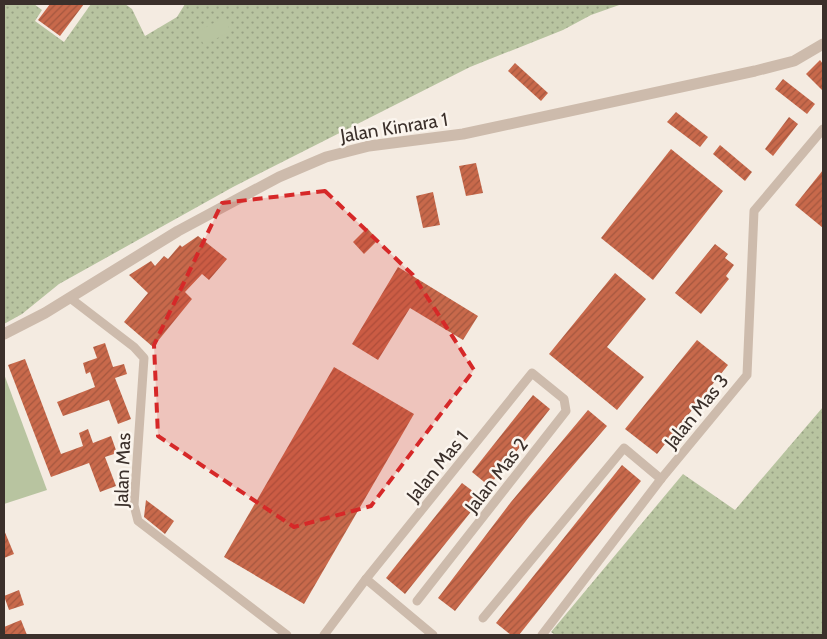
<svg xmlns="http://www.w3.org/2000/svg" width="827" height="639" viewBox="0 0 827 639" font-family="Cabin,sans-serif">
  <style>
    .grass { fill: url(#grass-dots) }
    .pitch { fill: #b8c4a0 }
    .building { fill: url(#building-hatch) }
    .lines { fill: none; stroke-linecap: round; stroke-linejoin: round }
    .minor { stroke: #cdbbac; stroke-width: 9 }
    .tertiary { stroke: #cdbbac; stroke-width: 11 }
    .marked { fill: #d62828; fill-opacity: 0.2; stroke: #d62828; stroke-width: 4; stroke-dasharray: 10 6; stroke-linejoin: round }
    .labels { text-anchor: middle; stroke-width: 5; stroke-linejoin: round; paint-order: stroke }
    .street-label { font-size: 19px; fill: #3b302b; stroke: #fbf5ee }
  </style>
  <defs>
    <pattern id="grass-dots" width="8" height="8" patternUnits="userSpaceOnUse" patternTransform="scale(1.25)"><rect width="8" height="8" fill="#b8c4a0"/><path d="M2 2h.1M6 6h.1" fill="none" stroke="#97a083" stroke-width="1.8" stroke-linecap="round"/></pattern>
    <pattern id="building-hatch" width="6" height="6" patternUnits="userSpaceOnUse" patternTransform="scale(1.25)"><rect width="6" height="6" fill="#c8694b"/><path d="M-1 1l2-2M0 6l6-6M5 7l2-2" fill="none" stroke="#a4573f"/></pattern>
  </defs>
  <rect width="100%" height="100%" fill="#f4ebe1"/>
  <!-- grass -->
  <g class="grass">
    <polygon points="4,4 34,4 42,10 35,21 64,42 91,4 125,4 132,9 145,36 177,17 185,4 622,4 591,15 563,30 470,67 233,187 59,284 22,314 4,324"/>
    <polygon points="823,407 823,635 555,635 551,632 683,474 735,510"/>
  </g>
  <!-- pitch -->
  <g class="pitch">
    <polygon points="223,18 231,31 204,45 197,32"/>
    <polygon points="4,374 47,490 4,504"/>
  </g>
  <!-- building -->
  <g class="building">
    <polygon points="50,4 84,4 60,36 38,20"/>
    <polygon points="820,60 823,64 823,91 806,74"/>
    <polygon points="515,63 548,93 541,101 508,71"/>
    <polygon points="783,79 815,104 807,114 775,89"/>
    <polygon points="676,112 708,137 700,147 667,122"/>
    <polygon points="789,117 798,124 773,156 765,149"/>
    <polygon points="720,145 752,172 745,181 713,154"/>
    <polygon points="671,149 723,191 653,280 601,238"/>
    <polygon points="476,163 483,193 466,196 459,166"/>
    <polygon points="823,170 823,228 795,205"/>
    <polygon points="433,192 440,225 423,228 416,196"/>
    <polygon points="367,228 378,240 364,254 353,242"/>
    <polygon points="198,236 227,259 209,280 202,274 185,292 192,299 153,347 124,322 148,293 129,275 151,261 155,266 164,256 168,259 180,245 182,247"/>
    <polygon points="715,244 728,254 725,258 734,265 726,276 729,279 701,314 675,293"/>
    <polygon points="398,267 478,316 463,340 410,308 378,360 352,344"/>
    <polygon points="615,273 646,299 607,347 644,377 617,410 549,354"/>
    <polygon points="697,340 728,365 657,454 625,429"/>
    <polygon points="105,343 113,367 124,364 127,374 115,378 131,419 118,424 109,400 63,416 57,402 95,387 90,372 86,374 83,363 97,358 93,347"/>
    <polygon points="25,359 61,454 83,446 79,433 88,429 93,443 111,436 117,453 105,457 116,486 100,492 89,463 51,477 8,365"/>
    <polygon points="334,367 414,414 304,604 224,557"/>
    <polygon points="533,395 550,409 489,486 472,472"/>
    <polygon points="588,410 607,426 529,517 455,611 438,598 511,502"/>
    <polygon points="622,465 641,481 519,635 511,635 496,623"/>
    <polygon points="462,483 482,498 405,594 386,578"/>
    <polygon points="146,500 174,521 165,534 144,517"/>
    <polygon points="4,530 14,554 4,558"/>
    <polygon points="19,590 24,605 9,610 4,596"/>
    <polygon points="21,620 27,635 4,635 4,627"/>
  </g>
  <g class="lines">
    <!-- minor -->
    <g class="minor">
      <polyline points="70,298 134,347 144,358 134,505 138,521 287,635"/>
      <polyline points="366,579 433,635"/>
      <polyline points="483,618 624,448 661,479"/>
      <polyline points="324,635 366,579 532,373 564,399 566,411 417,601"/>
      <polyline points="542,635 661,479 747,375 754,211 823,129"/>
    </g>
    <!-- tertiary -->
    <polyline class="tertiary" points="4,334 45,313 178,231 279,177 326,157 369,146 463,134 755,71 794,61 823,44"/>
  </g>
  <!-- marked area -->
  <path class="marked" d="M325,191L413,275L474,370L371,506L294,527L158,436L154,345L222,203Z"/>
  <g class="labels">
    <!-- street labels -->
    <g class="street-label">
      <text transform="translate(394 127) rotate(-9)" y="7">Jalan Kinrara 1</text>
      <text transform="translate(696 411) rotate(-51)" y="7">Jalan Mas 3</text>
      <text transform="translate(437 466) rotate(-51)" y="7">Jalan Mas 1</text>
      <text transform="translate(122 470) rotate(-88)" y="7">Jalan Mas</text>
      <text transform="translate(496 475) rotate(-52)" y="7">Jalan Mas 2</text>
    </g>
  </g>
  <!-- border -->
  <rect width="827" height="639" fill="none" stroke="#3b302b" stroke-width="10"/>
</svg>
